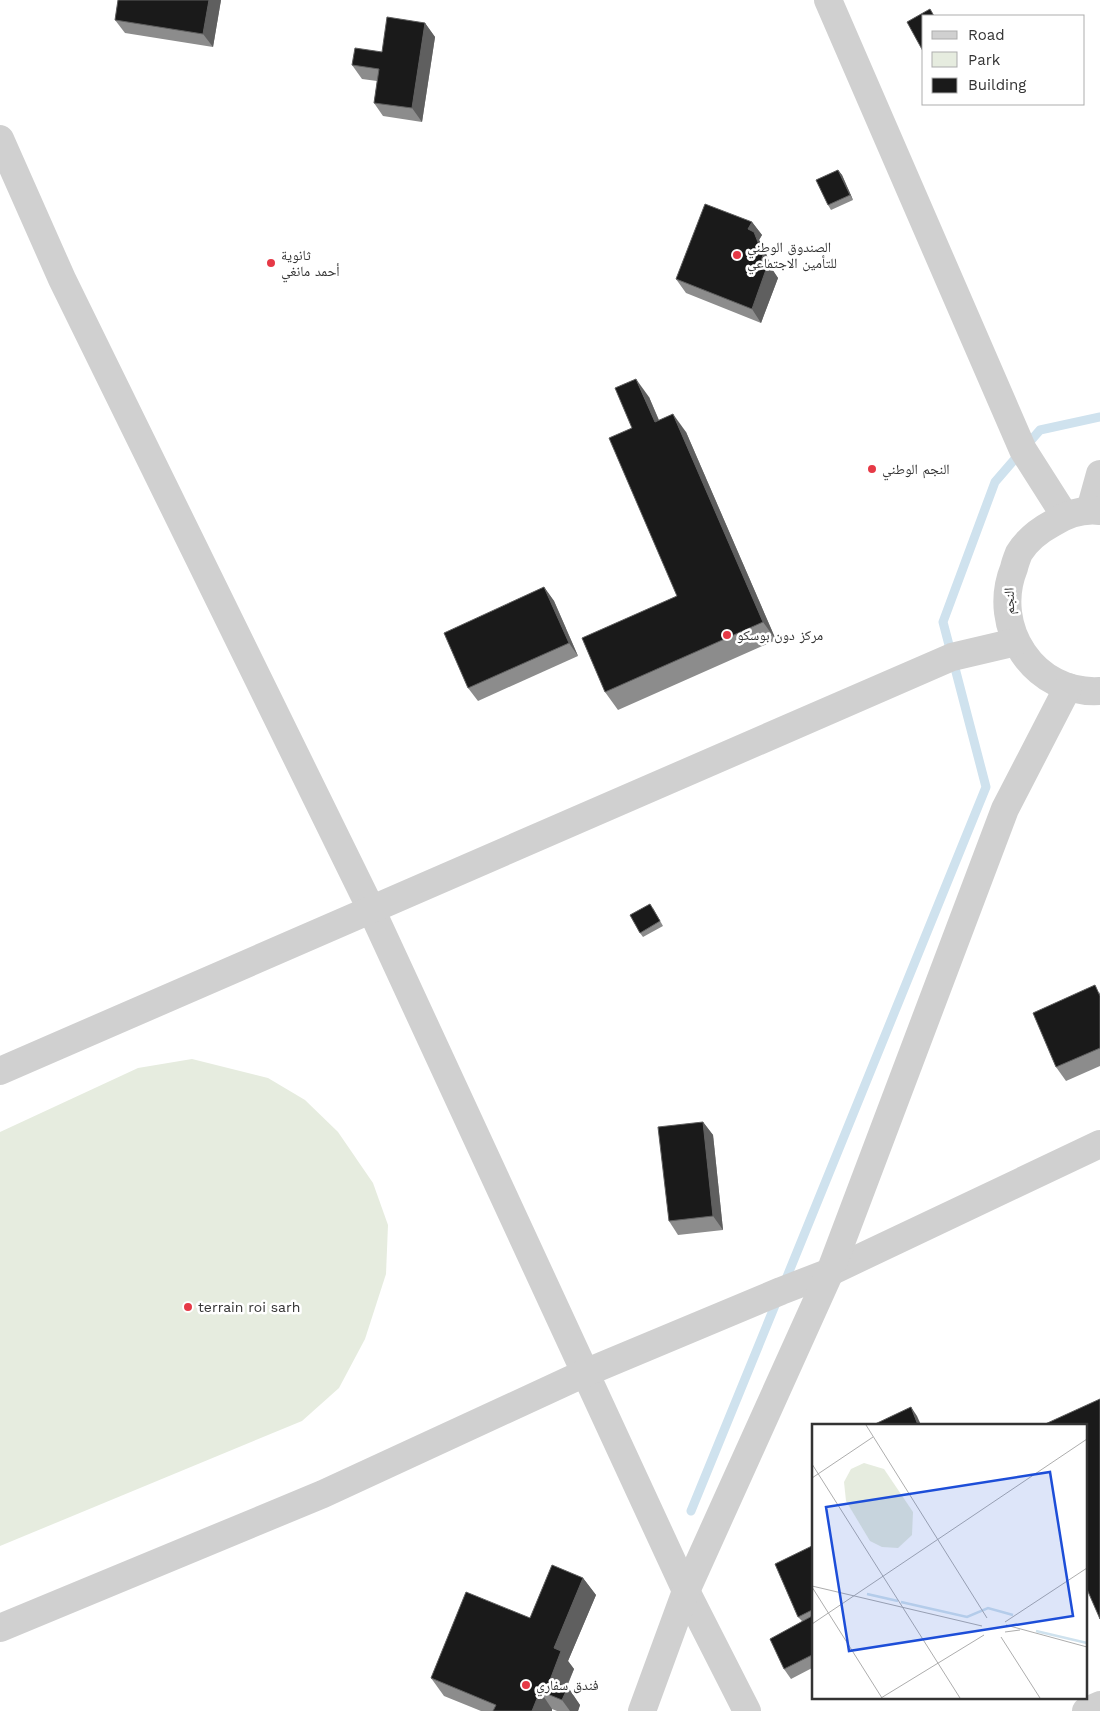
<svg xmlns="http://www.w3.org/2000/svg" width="1100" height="1711" viewBox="0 0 1100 1711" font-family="'Work Sans','Noto Naskh Arabic',sans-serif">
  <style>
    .green { fill: #e6ecdf }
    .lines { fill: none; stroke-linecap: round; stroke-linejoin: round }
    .stream { stroke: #cfe2ee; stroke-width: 9 }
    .minor { stroke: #d0d0d0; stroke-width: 28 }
    .wall { fill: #8c8c8c }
    .shaded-wall { fill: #5f5f5f }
    .building { fill: #1a1a1a; stroke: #5f5f5f }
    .poi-dot { fill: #e63946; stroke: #fff; stroke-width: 2 }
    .labels { text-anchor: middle; stroke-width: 5; stroke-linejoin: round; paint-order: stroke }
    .poi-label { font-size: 14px; fill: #333; stroke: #fff; text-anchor: start }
    .street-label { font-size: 14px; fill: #333; stroke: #fff }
    .inset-river { fill: none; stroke: #cfe2ee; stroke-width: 2.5 }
    .inset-road { fill: none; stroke: #adadad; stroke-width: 1 }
    .view { fill: #1d4ed8; fill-opacity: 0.15; stroke: #1d4ed8; stroke-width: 2.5 }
    .inset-edge { fill: none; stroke: #333; stroke-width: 2.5 }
  </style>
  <rect width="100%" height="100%" fill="#fff"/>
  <!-- green -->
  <polygon class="green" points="192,1059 268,1078 305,1100 338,1132 373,1183 388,1225 386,1274 365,1339 339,1388 302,1421 0,1546 0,1132 138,1068"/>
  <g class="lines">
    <!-- stream -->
    <g class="stream">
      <polyline points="784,1284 986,787 943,622 995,482 1040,430 1100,417"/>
      <polyline points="691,1511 778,1298"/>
    </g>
    <!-- minor -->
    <g class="minor">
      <polyline points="828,0 1023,450 1065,516"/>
      <polyline points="0,139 62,279 371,909 686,1591 747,1711"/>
      <polyline points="1090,510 1100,474"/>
      <path d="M1100,511C1083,509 1067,514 1053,523C1040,530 1027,540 1019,553C1017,558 1015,563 1014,568C990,627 1034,695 1100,691"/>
      <polyline points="0,1071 952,657 1016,642"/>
      <polyline points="0,1628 323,1494 585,1373 781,1291 830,1272 1100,1144"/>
      <polyline points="642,1711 686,1591 830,1272 1005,809 1068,687"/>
      <polyline points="1086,1711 1100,1705"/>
    </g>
  </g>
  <!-- wall -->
  <g class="wall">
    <polygon points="118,0 221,0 213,47 125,33 115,20"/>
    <polygon points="425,23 435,37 422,122 383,116 374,103 377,81 362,79 352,65 382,52"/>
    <polygon points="838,170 842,175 853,200 831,210 828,205"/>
    <polygon points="752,222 762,235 759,240 763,246 772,269 778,278 761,323 686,293 676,279"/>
    <polygon points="649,397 659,420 686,432 776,640 618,710 605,692 677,596 632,428"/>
    <polygon points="544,587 554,601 578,656 478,701 468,688"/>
    <polygon points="653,908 663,926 643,937 640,933"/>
    <polygon points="1100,992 1100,1066 1066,1081 1056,1067"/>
    <polygon points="703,1122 713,1135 723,1230 678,1235 669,1221"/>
    <polygon points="814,1545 814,1667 791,1679 784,1669 802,1621 798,1617"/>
    <polygon points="583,1578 596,1595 568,1661 574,1669 567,1687 580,1705 578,1711 557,1711 552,1709 552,1711 481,1711 444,1696 431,1678 530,1618"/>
  </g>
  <!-- shaded-wall -->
  <g class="shaded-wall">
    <polygon points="209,0 221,0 213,47 203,34"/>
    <polygon points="425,23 435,37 422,122 412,108"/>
    <polygon points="838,170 842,175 853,200 850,195"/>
    <polygon points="752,222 762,235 759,240 763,246 772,269 778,278 761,323 752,309 748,229"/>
    <polygon points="636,379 649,397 667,440 655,422"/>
    <polygon points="673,414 686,432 776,640 763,622"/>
    <polygon points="544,587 554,601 578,656 569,643"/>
    <polygon points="703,1122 713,1135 723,1230 713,1216"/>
    <polygon points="911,1407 917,1416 921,1425 918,1425"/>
    <polygon points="583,1578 596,1595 568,1661 574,1669 562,1697 550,1680 554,1648"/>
    <polygon points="568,1687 580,1705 578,1711 570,1711 562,1700"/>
    <polygon points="540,1691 552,1709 552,1711 532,1711"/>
  </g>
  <!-- building -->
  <g class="building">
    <polygon points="118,0 209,0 203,34 115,20"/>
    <polygon points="930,9 934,16 924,16 924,53 907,22"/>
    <polygon points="387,17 425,23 412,108 374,103 379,69 352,65 355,48 382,52"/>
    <polygon points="838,170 850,195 828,205 816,180"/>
    <polygon points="705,204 752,222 748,229 754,232 763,255 761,261 768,264 752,309 676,279"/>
    <polygon points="636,379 655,422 673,414 763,622 605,692 582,638 677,596 609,438 632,428 615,388"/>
    <polygon points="544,587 569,643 468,688 444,633"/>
    <polygon points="650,904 660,921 640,933 630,915"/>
    <polygon points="1095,985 1100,996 1100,1048 1056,1067 1033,1013"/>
    <polygon points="703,1122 713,1216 669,1221 658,1127"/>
    <polygon points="1100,1399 1100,1619 1086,1587 1086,1425 1043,1425"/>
    <polygon points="911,1407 918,1425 873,1425"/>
    <polygon points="814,1545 814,1609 798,1617 775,1564"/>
    <polygon points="552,1565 583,1578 554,1648 561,1651 550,1680 568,1687 562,1700 540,1691 532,1711 493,1711 496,1705 431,1678 466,1592 530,1618"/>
    <polygon points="814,1615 814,1654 784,1669 770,1639"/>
  </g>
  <!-- markers -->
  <g class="poi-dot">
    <circle cx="737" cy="255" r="5"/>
    <circle cx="271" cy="263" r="5"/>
    <circle cx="872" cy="469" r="5"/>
    <circle cx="727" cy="635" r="5"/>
    <circle cx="188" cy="1307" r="5"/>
    <circle cx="526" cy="1685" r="5"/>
  </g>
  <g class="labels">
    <!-- poi labels -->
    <g class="poi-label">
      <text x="747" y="252">الصندوق الوطني<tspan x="747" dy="16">للتأمين الاجتماعي</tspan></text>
      <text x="281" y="260">ثانوية<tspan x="281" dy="16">أحمد مانغي</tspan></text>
      <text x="882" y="474">النجم الوطني</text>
      <text x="737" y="640">مركز دون بوسكو</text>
      <text x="198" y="1312">terrain roi sarh</text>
      <text x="536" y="1690">فندق سفاري</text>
    </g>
    <!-- street labels -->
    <g class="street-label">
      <text transform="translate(1009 601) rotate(-91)" y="5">النجم</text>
    </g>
  </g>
  <!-- overview -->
  <g transform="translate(812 1424)">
    <rect width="275" height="275" fill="#fff"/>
    <path d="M52,39L72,45L101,88L100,111L86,124L70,123L58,117L34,77L32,58L39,45Z" fill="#e6ecdf"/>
    <path class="inset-river" d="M55,170L86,177M89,178L155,193L176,184L201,191M224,207L275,219"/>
    <path class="inset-road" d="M54,1L175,194M0,40L148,274M0,54L61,13M0,162L170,202M0,163L70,274M193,198L275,144M0,200L275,15M194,201L275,223M193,208L208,206M189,213L228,274M69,274L172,211"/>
    <path class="view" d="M238,48L261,192L37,227L14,83Z"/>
    <rect width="275" height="275" class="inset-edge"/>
  </g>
  <!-- legend -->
  <rect x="922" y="15" width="162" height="90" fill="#ffffff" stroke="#adadad"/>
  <rect x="932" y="31" width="25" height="8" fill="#d0d0d0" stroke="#adadad"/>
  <text x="968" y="40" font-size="15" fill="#333333">Road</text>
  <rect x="932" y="52" width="25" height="15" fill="#e6ecdf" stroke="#adadad"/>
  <text x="968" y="65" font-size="15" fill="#333333">Park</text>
  <rect x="932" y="78" width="25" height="15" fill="#1a1a1a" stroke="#adadad"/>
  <text x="968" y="90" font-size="15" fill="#333333">Building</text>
</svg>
